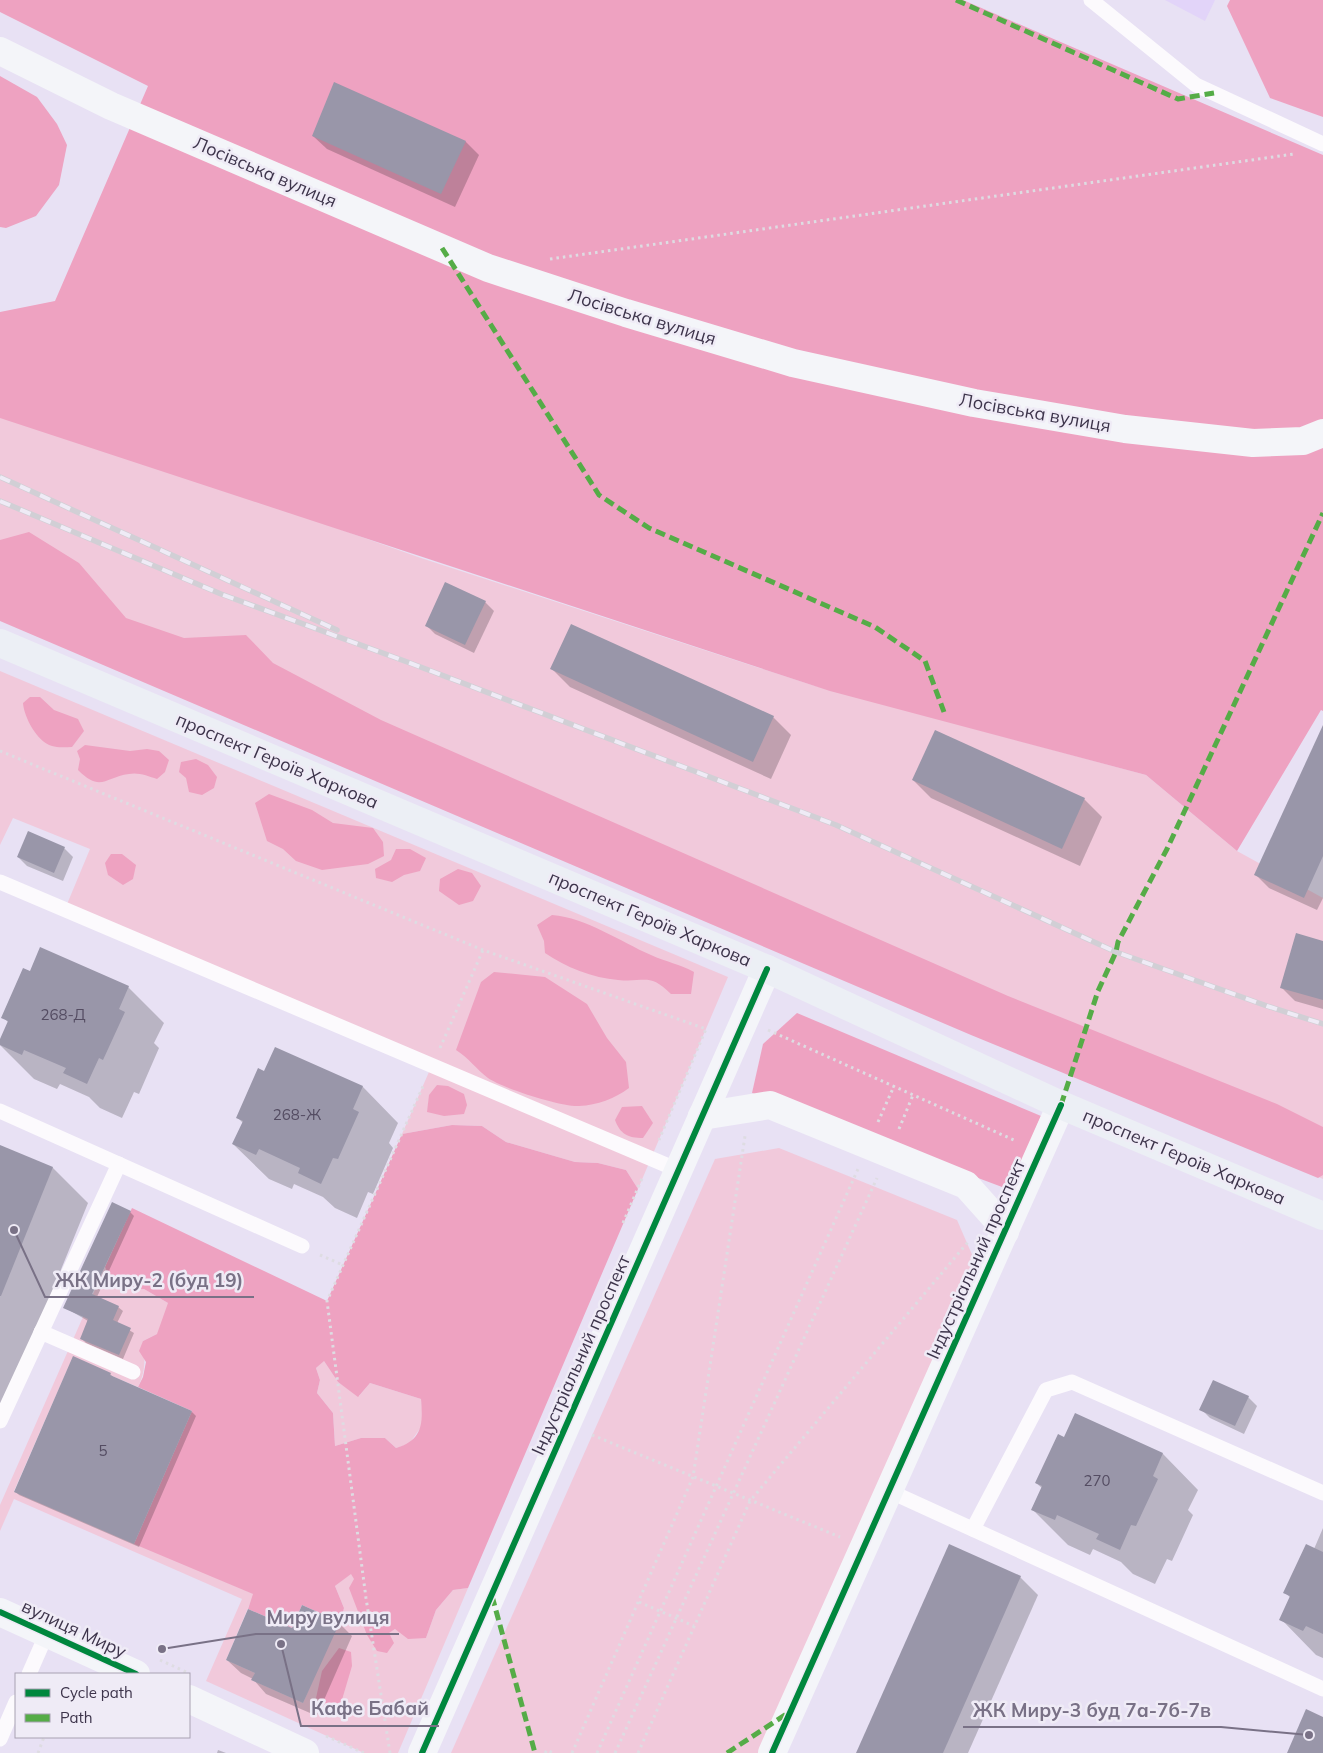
<svg xmlns="http://www.w3.org/2000/svg" width="1323" height="1753" viewBox="0 0 1323 1753" font-family="Mulish,sans-serif">
  <style>
    .built { fill: #e2d4f9 }
    .green { fill: #f1c9db }
    .forest { fill: #eea2c1; fill-rule: evenodd }
    .shadow { fill: #0003 }
    .building { fill: #9996a9 }
    .lines { fill: none; stroke-linecap: round; stroke-linejoin: round }
    .path { stroke: #dedce2; stroke-width: 3; stroke-dasharray: 2.5 4; stroke-linecap: butt }
    .lane { stroke: #fcfafd; stroke-width: 15 }
    .secondary { stroke: #f4f5f9; stroke-width: 28 }
    .primary { stroke: #eceff5; stroke-width: 28 }
    .rail-casing { stroke: #d1cfd5; stroke-width: 5.5 }
    .rail { stroke: #efebf6; stroke-width: 4; stroke-dasharray: 11; stroke-linecap: butt }
    .quiet { stroke: #55ac47; stroke-width: 5; stroke-dasharray: 10 5; stroke-linecap: butt }
    .cycleway-casing { stroke: #efebf6; stroke-width: 9 }
    .cycleway { stroke: #00873e; stroke-width: 6 }
    .labels { text-anchor: middle; stroke-width: 5; stroke-linejoin: round; paint-order: stroke }
    .number-label { font-size: 15px; fill: #544c62 }
    .street-label { font-size: 18px; fill: #3d344b; stroke: #efebf6 }
    .leader { fill: none; stroke: #797186; stroke-width: 2 }
    .callout-dot { fill: #797186; stroke: #efebf6; stroke-width: 2 }
    .callout-label { font-size: 19px; text-anchor: middle; font-weight: bold; fill: #797186; stroke: #efebf6; stroke-width: 5; stroke-linejoin: round; paint-order: stroke }
  </style>
  <rect width="100%" height="100%" fill="#e8e1f4"/>
  <!-- built -->
  <polygon class="built" points="1165,0 1215,0 1205,21"/>
  <!-- green -->
  <g class="green">
    <polygon points="0,409 421,558 812,685 1146,775 1237,851 1323,898 1323,1179 0,585"/>
    <polygon points="0,671 728,977 638,1189 626,1170 598,1163 575,1162 506,1142 482,1126 452,1125 402,1134 432,1065 65,909 90,849 13,818 0,845"/>
    <polygon points="779,1148 957,1220 983,1280 781,1753 451,1753 715,1159"/>
    <path d="M105,1267L114,1288L144,1289L168,1303L324,1361L338,1382L359,1396L370,1383L421,1399L424,1423L409,1444L396,1448L385,1438H361L335,1446L333,1413L317,1393L320,1380L316,1368L323,1361L157,1334L143,1341C145,1358 146,1371 138,1387L72,1359L14,1491L254,1594L226,1660L255,1673L252,1680L303,1703L344,1608L335,1586L351,1573L394,1643L388,1633L395,1629L426,1638L436,1610L453,1590L468,1588L398,1753H364L206,1681L242,1599L14,1499L0,1531V1505Z"/>
  </g>
  <!-- forest -->
  <g class="forest">
    <polygon points="0,0 963,0 1323,155 1323,711 1321,710 1237,851 1146,775 830,691 0,418 0,312 55,301 148,86 0,12"/>
    <polygon points="1230,0 1323,0 1323,117 1270,98 1227,6"/>
    <polygon points="0,76 37,97 57,124 67,145 59,185 36,216 6,228 0,227"/>
    <polygon points="29,532 79,563 126,618 184,638 246,635 273,663 381,720 1008,996 1277,1104 1323,1127 1323,1175 1318,1178 971,1035 0,621 0,540"/>
    <path d="M30,697H40L54,710L78,719L84,731L72,747C66,747 58,748 52,746C37,742 24,717 23,703Z"/>
    <path d="M85,745L130,751L147,749L159,751L169,760L165,772L157,779C148,776 138,772 129,774C105,777 101,793 78,770L80,759L77,751Z"/>
    <polygon points="196,759 208,765 217,777 214,788 202,795 189,792 186,778 179,772 181,762"/>
    <polygon points="269,794 312,810 333,823 373,828 383,842 384,856 368,864 322,870 296,861 283,849 267,841 255,803"/>
    <polygon points="396,849 410,849 426,858 420,871 404,875 392,882 376,878 375,869 391,860"/>
    <polygon points="111,854 122,854 136,865 133,879 123,885 108,875 105,863"/>
    <polygon points="458,869 472,873 481,886 473,901 459,905 439,891 440,879"/>
    <path d="M552,915C587,918 619,941 651,955C666,962 680,964 694,972L691,994H671C649,972 644,983 618,980C593,978 565,967 545,953L544,941L537,925Z"/>
    <path d="M494,972L545,977L587,1004L607,1038L626,1062L629,1088C614,1099 598,1105 579,1106C562,1107 502,1088 488,1078C476,1069 469,1058 456,1050L481,982Z"/>
    <polygon points="797,1013 1041,1116 1010,1190 752,1093 763,1044"/>
    <polygon points="437,1085 448,1086 464,1094 467,1105 464,1114 444,1116 427,1112 429,1095"/>
    <path d="M642,1106L653,1123L643,1138C628,1138 620,1134 615,1120L622,1107Z"/>
    <path d="M452,1125L482,1126L506,1142L575,1162L598,1163L626,1170L638,1189L468,1588L453,1590L436,1610L426,1638L408,1639L395,1629L389,1633L394,1643L387,1653L377,1651L367,1635L349,1588L354,1579L351,1574L335,1586L344,1608L340,1622L302,1605L292,1628L248,1609L253,1594L134,1544L192,1411L138,1387L143,1377L146,1362L139,1351L143,1341L157,1334L168,1303L144,1289L114,1288L105,1267L132,1208L327,1301L402,1134ZM324,1361L338,1382L358,1397L370,1383L421,1399C423,1423 423,1440 396,1448L385,1438H361L335,1446L333,1413L317,1393L320,1380L316,1368Z"/>
    <polygon points="339,1648 351,1652 352,1666 341,1703 330,1705 316,1698 322,1671"/>
  </g>
  <!-- shadow -->
  <g class="shadow">
    <polygon points="334,84 466,142 479,155 455,207 327,149 313,136"/>
    <polygon points="485,602 494,611 474,653 435,634 426,625"/>
    <polygon points="552,669 773,717 791,735 771,779 570,687"/>
    <polygon points="1323,756 1323,898 1317,910 1269,888 1256,875"/>
    <polygon points="913,780 1084,799 1102,817 1080,866 931,798"/>
    <polygon points="64,848 73,857 63,881 27,866 18,857"/>
    <polygon points="1323,942 1323,1009 1295,1001 1281,987"/>
    <polygon points="31,973 128,987 164,1023 154,1043 159,1048 139,1094 134,1092 122,1118 100,1108 89,1097 60,1084 57,1089 34,1079 0,1045 9,1023 3,1017"/>
    <polygon points="275,1049 363,1087 398,1123 389,1143 393,1148 373,1194 368,1192 357,1218 335,1208 323,1197 294,1184 292,1189 269,1179 233,1144 243,1123 237,1117 265,1073"/>
    <polygon points="0,1147 53,1168 88,1203 0,1420"/>
    <polygon points="130,1212 134,1216 97,1297 118,1307 123,1311 117,1323 134,1333 123,1359 86,1343 82,1339 88,1321 64,1307"/>
    <polygon points="110,1374 114,1378 192,1412 196,1416 139,1547 19,1495 15,1491"/>
    <polygon points="1248,1397 1257,1406 1244,1434 1210,1418 1201,1409"/>
    <polygon points="1076,1415 1163,1454 1198,1490 1188,1510 1193,1515 1172,1561 1167,1559 1155,1584 1133,1574 1121,1562 1093,1549 1090,1555 1068,1545 1032,1509 1042,1488 1036,1483 1065,1439"/>
    <polygon points="1323,1528 1323,1658 1316,1655 1281,1619 1291,1598 1285,1593 1314,1549"/>
    <polygon points="1020,1577 1038,1595 968,1753 858,1753"/>
    <polygon points="339,1623 352,1636 317,1716 266,1694 253,1679 241,1673 227,1660 293,1630"/>
    <polygon points="218,1750 226,1753 217,1753"/>
  </g>
  <!-- building -->
  <g class="building">
    <polygon points="334,82 466,141 441,194 312,136"/>
    <polygon points="445,582 486,601 465,645 425,626"/>
    <polygon points="571,624 774,716 753,762 550,669"/>
    <polygon points="1323,725 1323,856 1304,898 1254,875"/>
    <polygon points="935,730 1085,798 1062,849 912,780"/>
    <polygon points="28,831 65,847 54,873 17,857"/>
    <polygon points="1296,933 1323,941 1323,1000 1280,988"/>
    <polygon points="40,947 129,986 119,1009 125,1012 103,1060 99,1058 87,1084 63,1073 66,1068 24,1050 22,1055 0,1045 0,1039 8,1021 1,1018 23,968 30,971"/>
    <polygon points="275,1047 363,1086 353,1109 359,1112 338,1159 333,1158 321,1184 298,1173 300,1168 259,1149 256,1155 232,1144 243,1121 236,1118 258,1068 264,1071"/>
    <polygon points="0,1145 53,1167 1,1296 0,1296"/>
    <polygon points="112,1202 131,1211 92,1294 119,1306 113,1320 131,1328 119,1355 80,1339 88,1319 63,1308"/>
    <polygon points="73,1356 111,1373 110,1375 192,1411 134,1544 14,1492"/>
    <polygon points="1213,1380 1249,1396 1235,1426 1199,1410"/>
    <polygon points="1075,1413 1163,1453 1153,1476 1158,1479 1136,1526 1131,1525 1120,1550 1096,1539 1099,1534 1057,1515 1055,1520 1031,1510 1042,1486 1035,1483 1058,1434 1064,1437"/>
    <polygon points="949,1544 1021,1576 943,1753 856,1753"/>
    <polygon points="1306,1544 1323,1552 1323,1634 1306,1626 1303,1631 1279,1620 1290,1596 1283,1593"/>
    <polygon points="302,1605 340,1622 303,1703 251,1680 255,1673 226,1660 248,1609 292,1628"/>
    <polygon points="1306,1709 1323,1717 1323,1753 1287,1753"/>
  </g>
  <g class="lines">
    <!-- path -->
    <g class="path">
      <polyline points="550,259 1294,154"/>
      <polyline points="0,751 483,950 706,1029 659,1140"/>
      <polyline points="768,1030 1016,1141"/>
      <polyline points="440,1048 483,950"/>
      <polyline points="878,1122 894,1086"/>
      <polyline points="899,1129 913,1095"/>
      <polyline points="623,1223 643,1176"/>
      <polyline points="320,1255 343,1265"/>
      <polyline points="592,1435 840,1537"/>
      <polyline points="639,1602 694,1626"/>
      <polyline points="160,1660 186,1672"/>
      <polyline points="326,1736 364,1753"/>
      <polyline points="38,1753 44,1737"/>
      <polyline points="390,1753 366,1598 327,1301 424,1084"/>
      <polyline points="545,1753 547,1750 553,1753"/>
      <polyline points="572,1753 693,1477 745,1136"/>
      <polyline points="597,1753 858,1169"/>
      <polyline points="615,1753 877,1178"/>
      <polyline points="638,1753 750,1501 968,1242"/>
    </g>
    <!-- lane -->
    <g class="lane">
      <polyline points="1091,0 1196,85 1323,144"/>
      <polyline points="0,882 678,1170"/>
      <polyline points="0,1111 302,1246"/>
      <polyline points="41,1332 133,1372"/>
      <polyline points="0,1421 119,1164"/>
      <polyline points="889,1491 1323,1689"/>
      <polyline points="973,1529 1046,1390 1072,1382 1323,1493"/>
      <polyline points="29,1674 47,1633"/>
      <polyline points="0,1739 16,1702"/>
    </g>
    <!-- secondary -->
    <g class="secondary">
      <polyline points="0,51 111,106 488,268 626,313 793,363 974,403 1125,429 1253,443 1303,441 1323,433"/>
      <polyline points="702,1116 770,1105 966,1185 1000,1223 1005,1232"/>
      <polyline points="0,1612 136,1674"/>
      <polyline points="189,1699 305,1753"/>
      <polyline points="422,1753 767,969"/>
      <polyline points="772,1753 1061,1105"/>
    </g>
    <!-- primary -->
    <polyline class="primary" points="0,643 767,969 1061,1105 1323,1216"/>
    <defs>
      <g id="rail">
        <polyline points="0,477 337,630"/>
        <polyline points="0,501 221,594 410,663 836,825 1116,952 1267,1006 1323,1024"/>
      </g>
    </defs>
    <!-- rail casing -->
    <use href="#rail" class="rail-casing"/>
    <!-- rail -->
    <use href="#rail" class="rail"/>
    <!-- quiet -->
    <g class="quiet">
      <polyline points="956,0 1178,99 1214,93"/>
      <polyline points="442,248 599,495 649,528 875,627 925,661 944,712"/>
      <polyline points="1061,1105 1098,991 1116,952 1118,942 1167,849 1323,513"/>
      <polyline points="492,1596 535,1753"/>
      <polyline points="727,1753 788,1713"/>
    </g>
    <defs>
      <g id="cycleway">
        <polyline points="0,1612 136,1674"/>
        <polyline points="422,1753 767,969"/>
        <polyline points="772,1753 1061,1105"/>
      </g>
    </defs>
    <!-- cycleway casing -->
    <use href="#cycleway" class="cycleway-casing"/>
    <!-- cycleway -->
    <use href="#cycleway" class="cycleway"/>
  </g>
  <g class="labels">
    <!-- number labels -->
    <g class="number-label">
      <text x="63" y="1020">268-Д</text>
      <text x="297" y="1120">268-Ж</text>
      <text x="103" y="1456">5</text>
      <text x="1097" y="1486">270</text>
    </g>
    <!-- street labels -->
    <g class="street-label">
      <text transform="translate(265 172) rotate(23)" y="6">Лосівська вулиця</text>
      <text transform="translate(642 317) rotate(17)" y="6">Лосівська вулиця</text>
      <text transform="translate(1035 413) rotate(10)" y="6">Лосівська вулиця</text>
      <text transform="translate(277 761) rotate(23)" y="6">проспект Героїв Харкова</text>
      <text transform="translate(650 919) rotate(23)" y="6">проспект Героїв Харкова</text>
      <text transform="translate(1184 1157) rotate(23)" y="6">проспект Героїв Харкова</text>
      <text transform="translate(976 1259) rotate(-66)" y="6">Індустріальний проспект</text>
      <text transform="translate(581 1355) rotate(-66)" y="6">Індустріальний проспект</text>
      <text transform="translate(74 1629) rotate(25)" y="6">вулиця Миру</text>
    </g>
  </g>
  <!-- callouts -->
  <path class="leader" d="M14 1230L45 1297H254M162 1649L256 1634H399M281 1644L301 1726H439M1309 1735L1221 1727H963"/>
  <g class="callout-dot">
    <circle cx="14" cy="1230" r="5"/>
    <circle cx="162" cy="1649" r="5"/>
    <circle cx="281" cy="1644" r="5"/>
    <circle cx="1309" cy="1735" r="5"/>
  </g>
  <g class="callout-label">
    <text x="149" y="1287">ЖК Миру-2 (буд 19)</text>
    <text x="328" y="1624">Миру вулиця</text>
    <text x="370" y="1715">Кафе Бабай</text>
    <text x="1092" y="1717">ЖК Миру-3 буд 7а-7б-7в</text>
  </g>
  <!-- legend -->
  <rect x="15" y="1673" width="175" height="65" fill="#efebf6" stroke="#a8a2b2"/>
  <rect x="25" y="1689" width="25" height="8" fill="#00873e" stroke="#a8a2b2"/>
  <text x="60" y="1698" font-size="15" fill="#3d344b">Cycle path</text>
  <rect x="25" y="1714" width="25" height="8" fill="#55ac47" stroke="#a8a2b2"/>
  <text x="60" y="1723" font-size="15" fill="#3d344b">Path</text>
</svg>
